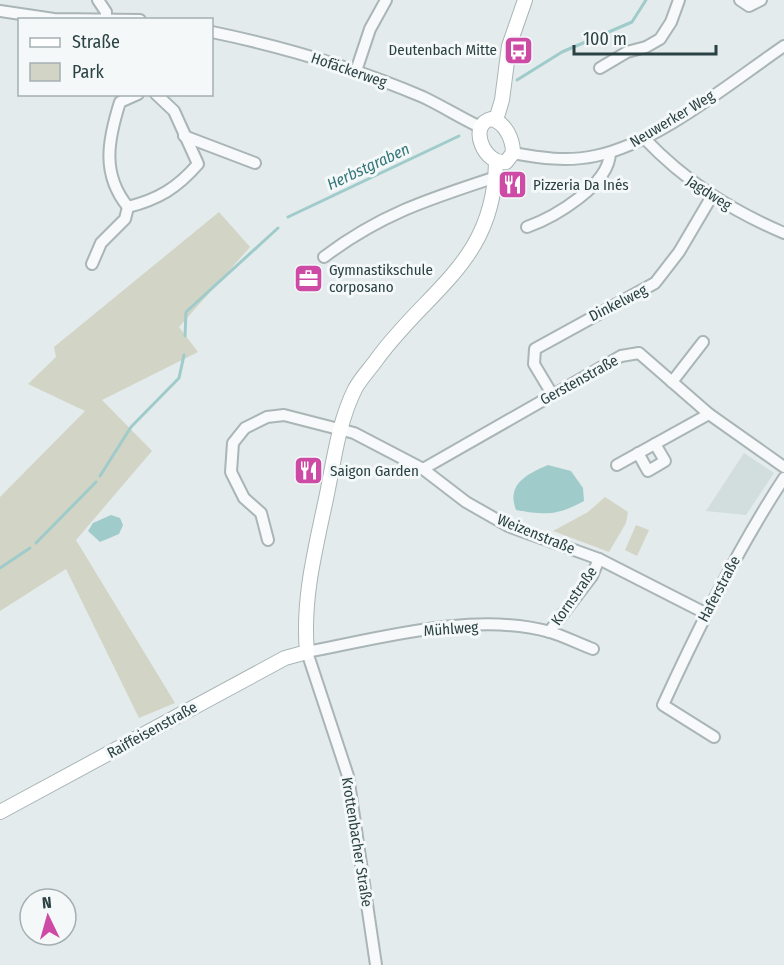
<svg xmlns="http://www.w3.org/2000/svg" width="784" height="965" viewBox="0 0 784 965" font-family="'Fira Sans Condensed',sans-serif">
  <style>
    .built { fill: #d2ddde }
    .green { fill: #d2d5c5 }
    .water { fill: #9fcbca }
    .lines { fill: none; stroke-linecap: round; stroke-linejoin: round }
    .stream { stroke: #9fcbca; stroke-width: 3 }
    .street-casing { stroke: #a9b5b6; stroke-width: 14 }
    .secondary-casing { stroke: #a9b5b6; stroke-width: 16 }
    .street { stroke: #f7f9fa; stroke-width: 10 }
    .secondary { stroke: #fff; stroke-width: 14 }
    .labels { text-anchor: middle; stroke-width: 6; stroke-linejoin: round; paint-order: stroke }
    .poi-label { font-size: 15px; fill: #2b4244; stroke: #f4f8f9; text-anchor: start }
    .street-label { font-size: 15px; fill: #2b4244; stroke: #f4f8f9 }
    .water-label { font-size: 16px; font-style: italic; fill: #357778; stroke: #f4f8f9 }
  </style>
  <rect width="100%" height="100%" fill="#e4ebec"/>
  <!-- built -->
  <polygon class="built" points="744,453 774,473 746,515 706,511"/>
  <!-- green -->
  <g class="green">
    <polygon points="219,212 250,247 179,327 198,352 102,400 152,451 76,540 175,703 139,718 66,569 0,611 0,497 85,411 28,384 56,357 54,347"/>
    <polygon points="605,497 628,512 626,523 609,552 553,531 588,512"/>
    <polygon points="636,525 649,530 637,556 625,550"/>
  </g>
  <!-- water -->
  <g class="water">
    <path d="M548,465L571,471L583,488L584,501C557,516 545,515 516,510C506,484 527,474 548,465Z"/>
    <polygon points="111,515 120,518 123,525 119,534 100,542 88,531 93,523"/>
  </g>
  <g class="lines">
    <!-- stream -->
    <g class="stream">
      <polyline points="517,80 562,52 632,22 646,0"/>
      <polyline points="288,217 459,136"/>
      <polyline points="185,336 186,312 278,228"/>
      <polyline points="100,476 131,427 179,378 184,355"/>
      <polyline points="36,543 96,482"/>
      <polyline points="0,568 30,548"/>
    </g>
    <defs>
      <g id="street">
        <polyline points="98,0 106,12 106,18"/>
        <polyline points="740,0 749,6 761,0"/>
        <polyline points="0,11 54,19 140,20"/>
        <path d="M212,32C284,47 355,68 423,97C442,106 461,118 480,127"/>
        <polyline points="600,68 627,52 646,47 660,39 671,22 679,0"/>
        <polyline points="356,71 370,29 386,0"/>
        <path d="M138,94L120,102C108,140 101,174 128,207C159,199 177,188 198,164L174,111L156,94"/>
        <polyline points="184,136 255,163"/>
        <path d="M644,138C685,181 730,210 784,233"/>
        <path d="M513,153C540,158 567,162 595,156C658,143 730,83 784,46"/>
        <path d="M527,227C555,217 609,185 610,153"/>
        <path d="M324,257C381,214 429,199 496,177"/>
        <polyline points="92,264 101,243 125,219 128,207"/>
        <polyline points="672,382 703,342"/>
        <polyline points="552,394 534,364 535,349 655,283 679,252 712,196"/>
        <polyline points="638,453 648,471 665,461 655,444"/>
        <polyline points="617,465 709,414"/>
        <polyline points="423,469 621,356 639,353 709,414 784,467"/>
        <polyline points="268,540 261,513 244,498 231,472 233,443 245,428 267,417 284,415 354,433 423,469 466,502 508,526 599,559 705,613"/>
        <polyline points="549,632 592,576 599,559"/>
        <path d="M714,737L663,705C699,626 737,550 784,478"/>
        <path d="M376,965L348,776L307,652C380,638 476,611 550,632C564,636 579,644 593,649"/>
      </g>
      <g id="secondary">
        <path d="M491,119C505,122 513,139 513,153L506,162C485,166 467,125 491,119Z"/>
        <polyline points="496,120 502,100 509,46 525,0"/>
        <path d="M0,812L285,658L307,652C302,598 316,547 327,494C334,459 339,421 355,389C361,378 370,369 377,359C429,288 494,262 496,162"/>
      </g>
    </defs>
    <!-- street casing -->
    <use href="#street" class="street-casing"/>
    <!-- secondary casing -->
    <use href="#secondary" class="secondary-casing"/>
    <!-- street -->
    <use href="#street" class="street"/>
    <!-- secondary -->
    <use href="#secondary" class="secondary"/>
  </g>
  <!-- icons -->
  <defs>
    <symbol id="bus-square" viewBox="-11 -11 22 22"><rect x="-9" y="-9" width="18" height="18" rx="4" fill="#ce4ba5" stroke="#f4f8f9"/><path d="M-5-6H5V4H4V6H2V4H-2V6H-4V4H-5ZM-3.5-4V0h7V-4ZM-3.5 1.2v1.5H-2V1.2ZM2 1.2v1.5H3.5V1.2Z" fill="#fff"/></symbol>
    <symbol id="restaurant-square" viewBox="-11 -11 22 22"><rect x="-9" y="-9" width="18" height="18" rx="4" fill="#ce4ba5" stroke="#f4f8f9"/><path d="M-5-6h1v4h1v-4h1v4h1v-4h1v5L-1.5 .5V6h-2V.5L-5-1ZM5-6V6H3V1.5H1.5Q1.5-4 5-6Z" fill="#fff"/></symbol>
    <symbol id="office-square" viewBox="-11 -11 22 22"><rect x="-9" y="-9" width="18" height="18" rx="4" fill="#ce4ba5" stroke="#f4f8f9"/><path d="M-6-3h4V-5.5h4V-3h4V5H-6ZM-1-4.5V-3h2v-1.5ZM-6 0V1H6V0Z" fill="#fff"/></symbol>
  </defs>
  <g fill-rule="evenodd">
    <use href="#bus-square" x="502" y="34" width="33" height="33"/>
    <use href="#restaurant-square" x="496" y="168" width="33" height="33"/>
    <use href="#office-square" x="292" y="262" width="33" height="33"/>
    <use href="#restaurant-square" x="292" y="454" width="33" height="33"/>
  </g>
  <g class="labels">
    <!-- poi labels -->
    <g class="poi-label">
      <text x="497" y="55" text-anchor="end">Deutenbach Mitte</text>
      <text x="533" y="190">Pizzeria Da Inés</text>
      <text x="329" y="275">Gymnastikschule<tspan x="329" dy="17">corposano</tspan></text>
      <text x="330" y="476">Saigon Garden</text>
    </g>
    <!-- street labels -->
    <g class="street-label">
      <text transform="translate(349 70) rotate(19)" y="5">Hofäckerweg</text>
      <text transform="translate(672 119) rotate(-31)" y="5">Neuwerker Weg</text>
      <text transform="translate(709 193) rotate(33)" y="5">Jagdweg</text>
      <text transform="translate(618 303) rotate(-27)" y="5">Dinkelweg</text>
      <text transform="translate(579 380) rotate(-29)" y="5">Gerstenstraße</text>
      <text transform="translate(536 534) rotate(22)" y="5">Weizenstraße</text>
      <text transform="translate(719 589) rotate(-62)" y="5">Haferstraße</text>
      <text transform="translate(574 596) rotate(-55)" y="5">Kornstraße</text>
      <text transform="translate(451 629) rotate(-4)" y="5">Mühlweg</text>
      <text transform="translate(152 730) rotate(-29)" y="5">Raiffeisenstraße</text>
      <text transform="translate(357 842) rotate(81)" y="5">Krottenbacher Straße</text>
    </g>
    <!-- water labels -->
    <g class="water-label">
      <text transform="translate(368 166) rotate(-25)" y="6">Herbstgraben</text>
    </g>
  </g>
  <!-- legend -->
  <rect x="18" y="18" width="195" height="78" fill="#f4f8f9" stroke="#a4afb1" stroke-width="1.5"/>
  <rect x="30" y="38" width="30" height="9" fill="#ffffff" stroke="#a4afb1" stroke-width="1.5"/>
  <text x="72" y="48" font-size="18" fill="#2b4244">Straße</text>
  <rect x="30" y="63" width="30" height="18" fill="#d2d5c5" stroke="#a4afb1" stroke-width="1.5"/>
  <text x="72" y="78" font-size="18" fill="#2b4244">Park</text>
  <!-- north arrow -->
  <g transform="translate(48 917) rotate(355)"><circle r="28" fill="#f4f8f9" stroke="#a4afb1" stroke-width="1.5"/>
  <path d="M0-4.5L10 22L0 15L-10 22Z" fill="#ce4ba5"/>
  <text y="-9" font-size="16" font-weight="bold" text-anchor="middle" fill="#2b4244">N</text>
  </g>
  <!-- scale -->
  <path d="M574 45v9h142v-9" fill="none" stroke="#2b4244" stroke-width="3"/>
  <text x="583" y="45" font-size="18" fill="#2b4244" stroke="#f4f8f9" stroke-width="4.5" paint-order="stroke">100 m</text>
</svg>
